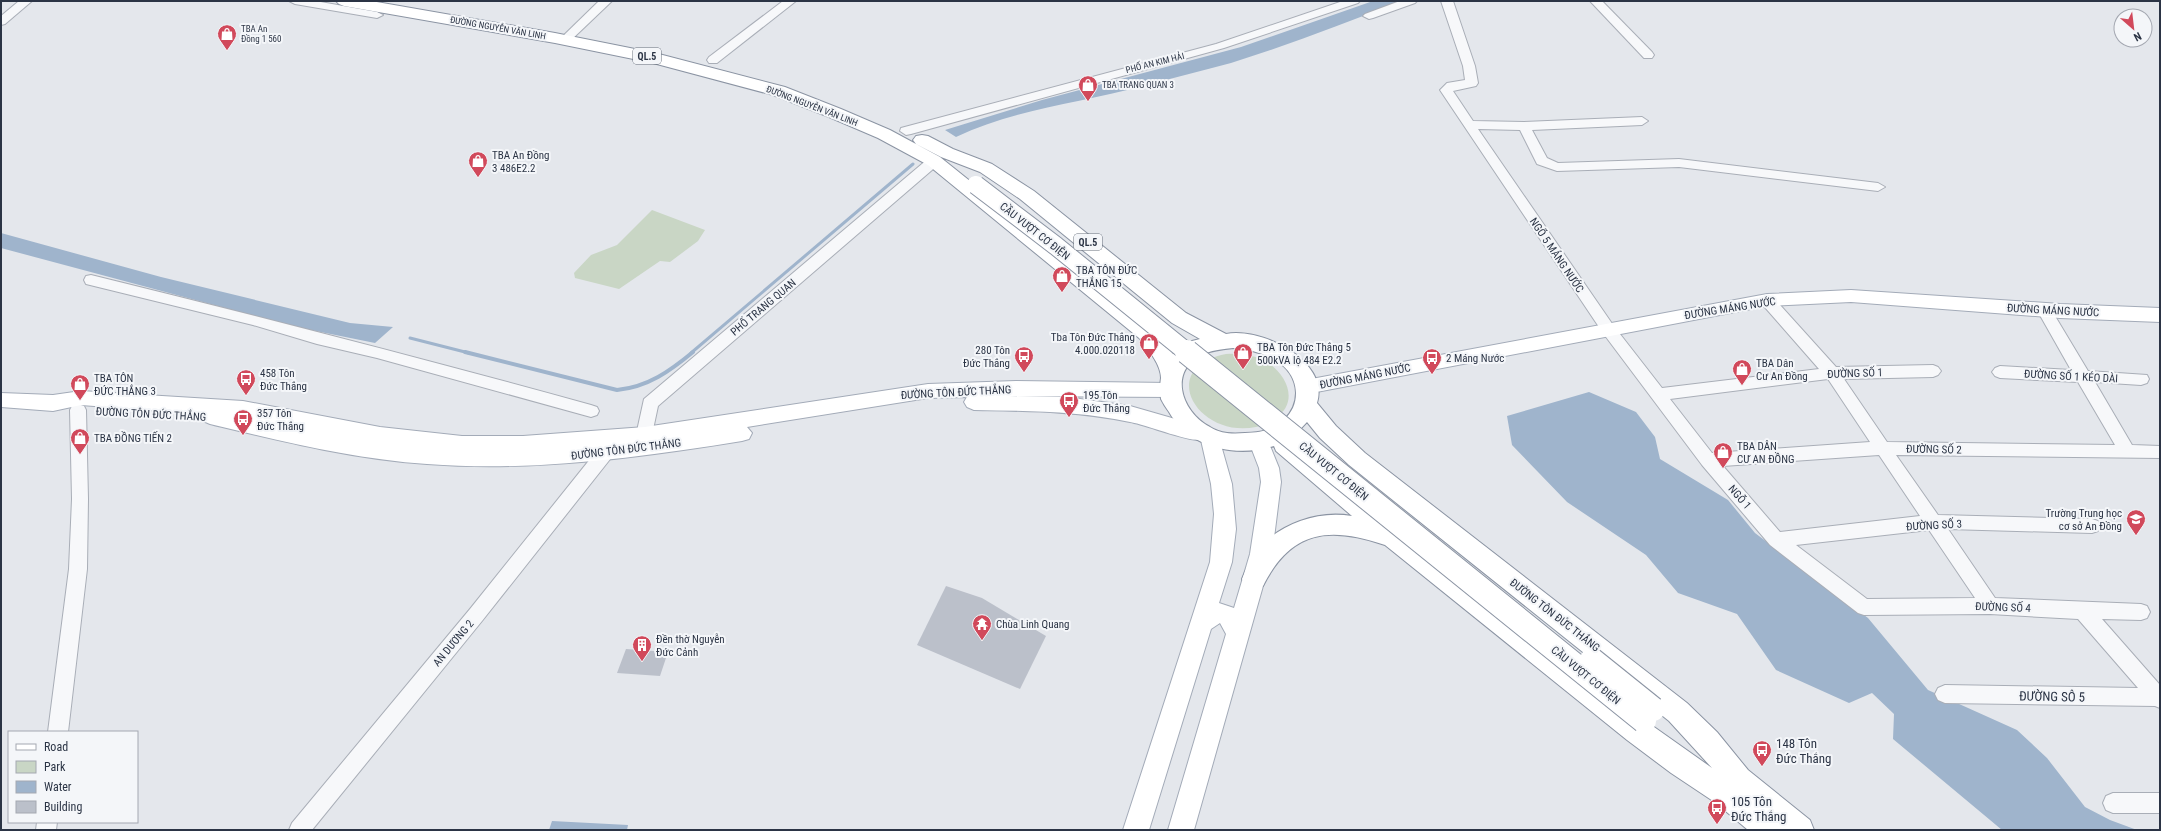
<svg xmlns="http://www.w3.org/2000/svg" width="2161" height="831" viewBox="0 0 2161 831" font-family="'Roboto Condensed',sans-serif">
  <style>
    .green { fill: #c9d6c5 }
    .water { fill: #9fb4cc }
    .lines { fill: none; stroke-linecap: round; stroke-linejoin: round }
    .stream-far1 { stroke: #9fb4cc; stroke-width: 3 }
    .stream { stroke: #9fb4cc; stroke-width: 4 }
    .building { fill: #bbc0ca }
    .minor-casing { stroke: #a9aeb7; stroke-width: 2 }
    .major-casing { stroke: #a3abb8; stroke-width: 2 }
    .highway-casing { stroke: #8b94a3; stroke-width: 2 }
    .minor { fill: #f7f8fa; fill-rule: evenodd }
    .major { fill: #fff; fill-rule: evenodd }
    .highway { fill: #fff; fill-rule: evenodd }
    .highway-bridge-far1-casing { stroke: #8b94a3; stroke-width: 20; stroke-linecap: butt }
    .highway-bridge-casing { stroke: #8b94a3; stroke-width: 26; stroke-linecap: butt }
    .highway-bridge-far1 { stroke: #fff; stroke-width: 18 }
    .highway-bridge { stroke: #fff; stroke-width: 24 }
    .labels { text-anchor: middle; stroke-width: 4; stroke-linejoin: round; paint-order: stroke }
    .far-street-label { font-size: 9px; fill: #2b3445; stroke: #f4f6f9 }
    .far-poi-label { font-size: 9px; fill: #2b3445; stroke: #f4f6f9; text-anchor: start }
    .shield { fill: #f4f6f9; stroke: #676e7b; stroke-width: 1 }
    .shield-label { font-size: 10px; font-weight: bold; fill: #2b3445 }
    .poi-label { font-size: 11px; fill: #2b3445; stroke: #f4f6f9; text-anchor: start }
    .street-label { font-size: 11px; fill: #2b3445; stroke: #f4f6f9 }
    .near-street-label { font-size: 13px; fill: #2b3445; stroke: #f4f6f9 }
    .near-poi-label { font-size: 13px; fill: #2b3445; stroke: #f4f6f9; text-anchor: start }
  </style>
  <rect width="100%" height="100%" fill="#e4e7ec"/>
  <!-- green -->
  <g class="green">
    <polygon points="652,210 705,230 698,241 670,262 660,261 619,289 575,278 574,273 591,255 617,245"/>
    <path d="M1226,354C1238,353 1248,354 1259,358C1283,367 1303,401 1275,418C1269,422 1263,426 1256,427C1198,439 1155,368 1226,354Z"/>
  </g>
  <!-- water -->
  <g class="water">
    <path d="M1373,1H1402C1345,23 1289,45 1231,63C1202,71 1172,78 1143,86C1080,103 1015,109 956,137L945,130L1042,100L1241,47Z"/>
    <polygon points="1,233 161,277 350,323 393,327 375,343 296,327 1,248"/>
    <polygon points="1589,392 1636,412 1655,437 1660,459 1728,500 1755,533 1868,618 1928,690 2017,730 2047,758 2085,807 2110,820 2137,830 2002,830 1893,739 1894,714 1872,693 1849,703 1776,670 1737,614 1678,593 1646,555 1567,502 1512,445 1507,416"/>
    <polygon points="552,821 628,825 627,830 549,830"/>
  </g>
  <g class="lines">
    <!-- stream-far1 -->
    <g class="stream-far1">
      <polyline points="410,338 469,353"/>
      <polyline points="691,353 913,164"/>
    </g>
    <!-- stream -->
    <path class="stream" d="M465,352L617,390C648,387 670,371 693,352"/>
  </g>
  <!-- building -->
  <g class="building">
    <polygon points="946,586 982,598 1046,636 1020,689 917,645"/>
    <polygon points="626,649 668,652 660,676 617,673"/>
  </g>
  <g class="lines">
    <defs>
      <g id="minor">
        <polygon points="19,1 32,1 5,24 1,25 1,16"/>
        <polygon points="289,1 315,1 377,12 383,15 377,18 295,4"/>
        <polygon points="599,1 612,1 569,42 561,42 559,40 561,38"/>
        <polygon points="783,1 796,1 717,63 709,63 707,60 709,57"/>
        <polygon points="1343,1 1360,1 1358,3 1224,48 911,134 906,135 900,131 901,128 1216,44"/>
        <polygon points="1400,1 1417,1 1415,3 1373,18 1369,19 1363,16 1365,14"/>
        <path d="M1441,1H1453L1475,66L1478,83L1476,86L1453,91L1473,121L1524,122L1642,117L1648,121L1642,125L1532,130L1547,158L1558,163L1679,159L1878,183L1885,187L1878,191L1679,167L1557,171L1537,164L1520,130L1478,129L1613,325L1662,388L1819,369L1762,304L1760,300L1762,296H1772L1836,367L1933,365L1938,367L1941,371L1938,375L1933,377L1844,379L1887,442L2115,445L2078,382L2000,378L1995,376L1992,372L1995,368L2000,366L2071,370L2037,310L2039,306L2044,305L2049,306L2088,371L2147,375L2149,379L2147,383L2141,385L2095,382L2132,445L2160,446V458L1896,455L1938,515L2092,519L2098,521L2101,526L2098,531L2092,533L1948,529L1995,598L2141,604L2147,606L2150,612L2147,618L2141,620L2102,619L2160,685V708L2155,706L1945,703L1938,700L1935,694L1938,688L1945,685L2138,688L2078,619L1990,614L1864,615L1858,613L1770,545L1702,465L1603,333L1440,90L1447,83L1465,80L1463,66ZM1828,379L1870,442L1712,453L1670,399ZM1879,455L1920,516L1780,532L1723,466ZM1929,530L1975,598L1867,599L1796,545Z"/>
        <polygon points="1590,1 1602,1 1652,52 1654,55 1652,58 1644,58"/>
        <polygon points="934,157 939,158 941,161 939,164 658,406 651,439 611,458 482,621 312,830 289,830 292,823 470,609 599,448 637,431 644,399 929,158"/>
        <path d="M91,275C258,316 425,359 591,405L597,407L599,411L597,415L591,417L377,358L317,344L253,325L86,284L84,280L86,276Z"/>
        <polygon points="78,404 84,406 86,410 88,499 87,569 68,732 48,732 69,569 72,499 70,410 72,406"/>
        <polygon points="2113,793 2160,793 2160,813 2113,813 2106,810 2103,803 2106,796"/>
        <polygon points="37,822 57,822 56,830 36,830"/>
      </g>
      <g id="major">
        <polygon points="1851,290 2060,304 2160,308 2160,322 2060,318 1851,302 1767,306 1306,394 1299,392 1296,387 1299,382 1306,380 1767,294"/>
        <path d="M1016,381L1170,383L1177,385L1180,390L1177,395L1170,397L1009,396L1066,397L1130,406L1217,431L1232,484L1236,529L1232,562L1219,603L1234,608L1250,554L1261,482L1259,468L1249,442L1252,436L1259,434L1266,436L1279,468L1281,482L1272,554L1194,830H1168L1226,634L1220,623L1211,629L1149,830H1123L1210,562L1214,514L1211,484L1201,440C1186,441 1147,425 1130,422C1079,411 1026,411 974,410L967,407L964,402L967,397L928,398L747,427L752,433L749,439L742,441C637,458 533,472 427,464C353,459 281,441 210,424L203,421L200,416L201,414L81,405L53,411L1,407V393L53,395L81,391L243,401L380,427L462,436H523L645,427L928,384Z"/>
      </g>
      <path id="highway" d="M336,1H371L555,33L655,53L785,87L841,109L890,130L940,157L1153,328L1173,354L1192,341L1200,339L1172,323L1020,199L980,172L941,157L916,144L913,140L916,136L922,135L928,136L953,149L992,164L1034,191L1186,313L1226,334C1260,327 1330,360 1317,403L1336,426L1365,453L1687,703L1717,732L1748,770L1810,820L1814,830H1748L1716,803L1671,773L1627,740L1385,545C1329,526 1291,530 1263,586L1254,590L1245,586L1242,579C1246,570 1250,559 1256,551C1279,524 1317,510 1352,516L1276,451L1274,446C1236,458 1189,448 1169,412C1166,408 1163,403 1161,399C1160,392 1160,384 1161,378C1161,364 1147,348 1139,338L928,165L878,138L829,117L773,95L653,63L555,43L344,6L339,4ZM1233,348C1259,350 1295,361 1296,393C1296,404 1292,412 1284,420C1272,430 1261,433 1245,433C1233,434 1221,434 1210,427C1180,411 1167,368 1206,353C1214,350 1224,349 1233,348ZM1307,422L1320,438L1349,465L1669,721L1712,768L1647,722L1409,537L1291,439Z"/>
    </defs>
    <!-- minor casing -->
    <use href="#minor" class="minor-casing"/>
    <!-- major casing -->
    <use href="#major" class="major-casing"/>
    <!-- highway casing -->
    <use href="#highway" class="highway-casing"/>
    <!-- minor -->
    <use href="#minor" class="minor"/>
    <!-- major -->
    <use href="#major" class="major"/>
    <!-- highway -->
    <use href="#highway" class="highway"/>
    <defs>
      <polyline id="highway-bridge-far1" points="976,185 1056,246 1188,353"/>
      <g id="highway-bridge">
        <polyline points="1187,352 1644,721"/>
        <polyline points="1592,660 1653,709"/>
      </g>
    </defs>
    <!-- highway-bridge-far1 casing -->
    <use href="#highway-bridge-far1" class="highway-bridge-far1-casing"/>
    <!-- highway-bridge casing -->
    <use href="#highway-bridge" class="highway-bridge-casing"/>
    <!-- highway-bridge-far1 -->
    <use href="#highway-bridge-far1" class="highway-bridge-far1"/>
    <!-- highway-bridge -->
    <use href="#highway-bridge" class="highway-bridge"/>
  </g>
  <!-- icons -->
  <defs>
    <symbol id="shop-pin" viewBox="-11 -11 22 30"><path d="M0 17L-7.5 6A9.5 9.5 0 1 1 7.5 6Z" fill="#d1495b" stroke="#f4f6f9"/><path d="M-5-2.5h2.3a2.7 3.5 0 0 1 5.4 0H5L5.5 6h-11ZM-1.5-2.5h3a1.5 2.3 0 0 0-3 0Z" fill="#fff"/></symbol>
    <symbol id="bus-pin" viewBox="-11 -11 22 30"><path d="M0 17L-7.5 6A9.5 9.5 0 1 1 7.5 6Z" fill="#d1495b" stroke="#f4f6f9"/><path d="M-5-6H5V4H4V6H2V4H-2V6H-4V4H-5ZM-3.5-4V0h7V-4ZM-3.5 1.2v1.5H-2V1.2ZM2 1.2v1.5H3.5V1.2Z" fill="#fff"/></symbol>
    <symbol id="school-pin" viewBox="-11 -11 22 30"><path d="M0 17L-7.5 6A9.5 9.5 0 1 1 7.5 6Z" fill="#d1495b" stroke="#f4f6f9"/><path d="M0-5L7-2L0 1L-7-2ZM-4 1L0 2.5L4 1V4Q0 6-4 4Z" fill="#fff"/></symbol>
    <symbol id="temple-pin" viewBox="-11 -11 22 30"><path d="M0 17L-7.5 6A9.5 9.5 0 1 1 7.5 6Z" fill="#d1495b" stroke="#f4f6f9"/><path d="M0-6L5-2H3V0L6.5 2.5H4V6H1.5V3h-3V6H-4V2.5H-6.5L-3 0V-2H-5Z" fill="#fff"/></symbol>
    <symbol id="building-pin" viewBox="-11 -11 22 30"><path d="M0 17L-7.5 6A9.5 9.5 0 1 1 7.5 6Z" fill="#d1495b" stroke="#f4f6f9"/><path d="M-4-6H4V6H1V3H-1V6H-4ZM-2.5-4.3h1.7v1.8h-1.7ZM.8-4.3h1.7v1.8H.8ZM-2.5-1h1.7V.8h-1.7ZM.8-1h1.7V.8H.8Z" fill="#fff"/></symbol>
  </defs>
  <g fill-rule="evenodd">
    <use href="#shop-pin" x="216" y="23" width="22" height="30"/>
    <use href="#shop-pin" x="1077" y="74" width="22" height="30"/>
    <use href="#shop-pin" x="467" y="150" width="22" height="30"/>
    <use href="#shop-pin" x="1051" y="265" width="22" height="30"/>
    <use href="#shop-pin" x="1138" y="332" width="22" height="30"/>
    <use href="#shop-pin" x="1232" y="342" width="22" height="30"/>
    <use href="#bus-pin" x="1013" y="345" width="22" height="30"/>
    <use href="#bus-pin" x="1421" y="347" width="22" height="30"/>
    <use href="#shop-pin" x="1731" y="358" width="22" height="30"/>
    <use href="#bus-pin" x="235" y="368" width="22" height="30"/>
    <use href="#shop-pin" x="69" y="373" width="22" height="30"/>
    <use href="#bus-pin" x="1058" y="390" width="22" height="30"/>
    <use href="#bus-pin" x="232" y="408" width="22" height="30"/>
    <use href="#shop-pin" x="69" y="427" width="22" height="30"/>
    <use href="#shop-pin" x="1712" y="441" width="22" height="30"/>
    <use href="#school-pin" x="2125" y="508" width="22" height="30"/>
    <use href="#temple-pin" x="971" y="613" width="22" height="30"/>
    <use href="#building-pin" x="631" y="634" width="22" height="30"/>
    <use href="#bus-pin" x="1751" y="739" width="22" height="30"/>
    <use href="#bus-pin" x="1706" y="797" width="22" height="30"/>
  </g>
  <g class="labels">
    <!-- far-street labels -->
    <g class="far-street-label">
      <text transform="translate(498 28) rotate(10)" y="3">ĐƯỜNG NGUYỄN VĂN LINH</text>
      <text transform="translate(1155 63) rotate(-14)" y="3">PHỐ AN KIM HẢI</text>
      <text transform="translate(812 106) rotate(21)" y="3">ĐƯỜNG NGUYỄN VĂN LINH</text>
    </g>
    <!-- far-poi labels -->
    <g class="far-poi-label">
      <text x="241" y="32">TBA An<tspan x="241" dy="10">Đồng 1 560</tspan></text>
      <text x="1102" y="88">TBA TRANG QUAN 3</text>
    </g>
    <!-- shield labels -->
    <g class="shield">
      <rect x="633" y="48" width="28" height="16" rx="3"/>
      <rect x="1074" y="234" width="28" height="16" rx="3"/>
    </g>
    <g class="shield-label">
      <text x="647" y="60">QL.5</text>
      <text x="1088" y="246">QL.5</text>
    </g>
    <!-- poi labels -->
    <g class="poi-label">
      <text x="492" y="159">TBA An Đồng<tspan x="492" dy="13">3 486E2.2</tspan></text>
      <text x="1076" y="274">TBA TÔN ĐỨC<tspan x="1076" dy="13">THẮNG 15</tspan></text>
      <text x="1135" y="341" text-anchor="end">Tba Tôn Đức Thắng<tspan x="1135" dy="13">4.000.020118</tspan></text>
      <text x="1257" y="351">TBA Tôn Đức Thắng 5<tspan x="1257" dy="13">500kVA lộ 484 E2.2</tspan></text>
      <text x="1010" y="354" text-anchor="end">280 Tôn<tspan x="1010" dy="13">Đức Thắng</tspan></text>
      <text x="1446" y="362">2 Máng Nước</text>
      <text x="1756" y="367">TBA Dân<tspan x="1756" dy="13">Cư An Đồng</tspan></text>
      <text x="260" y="377">458 Tôn<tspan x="260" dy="13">Đức Thắng</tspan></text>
      <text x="94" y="382">TBA TÔN<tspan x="94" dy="13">ĐỨC THẮNG 3</tspan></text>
      <text x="1083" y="399">195 Tôn<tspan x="1083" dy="13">Đức Thắng</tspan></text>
      <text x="257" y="417">357 Tôn<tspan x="257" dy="13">Đức Thắng</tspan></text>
      <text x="94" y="442">TBA ĐỒNG TIẾN 2</text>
      <text x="1737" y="450">TBA DÂN<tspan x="1737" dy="13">CƯ AN ĐỒNG</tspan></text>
      <text x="2122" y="517" text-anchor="end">Trường Trung học<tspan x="2122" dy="13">cơ sở An Đồng</tspan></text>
      <text x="996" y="628">Chùa Linh Quang</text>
      <text x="656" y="643">Đền thờ Nguyễn<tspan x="656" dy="13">Đức Cảnh</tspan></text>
    </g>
    <!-- street labels -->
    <g class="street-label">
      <text transform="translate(1035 231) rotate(38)" y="4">CẦU VƯỢT CƠ ĐIỆN</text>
      <text transform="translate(1557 255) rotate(56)" y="4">NGÕ 5 MÁNG NƯỚC</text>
      <text transform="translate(763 307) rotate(-40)" y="4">PHỐ TRANG QUAN</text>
      <text transform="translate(1730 308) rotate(-9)" y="4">ĐƯỜNG MÁNG NƯỚC</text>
      <text transform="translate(2053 310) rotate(3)" y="4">ĐƯỜNG MÁNG NƯỚC</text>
      <text transform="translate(1855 373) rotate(-2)" y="4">ĐƯỜNG SỐ 1</text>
      <text transform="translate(1365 376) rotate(-11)" y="4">ĐƯỜNG MÁNG NƯỚC</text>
      <text transform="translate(2071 376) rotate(3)" y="4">ĐƯỜNG SỐ 1 KÉO DÀI</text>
      <text transform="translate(956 392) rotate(-3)" y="4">ĐƯỜNG TÔN ĐỨC THẮNG</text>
      <text transform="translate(151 414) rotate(3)" y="4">ĐƯỜNG TÔN ĐỨC THẮNG</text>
      <text transform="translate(626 449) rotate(-7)" y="4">ĐƯỜNG TÔN ĐỨC THẮNG</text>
      <text transform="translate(1934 449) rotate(1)" y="4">ĐƯỜNG SỐ 2</text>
      <text transform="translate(1334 471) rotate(39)" y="4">CẦU VƯỢT CƠ ĐIỆN</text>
      <text transform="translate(1740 497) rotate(49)" y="4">NGÕ 1</text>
      <text transform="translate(1934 525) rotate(-3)" y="4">ĐƯỜNG SỐ 3</text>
      <text transform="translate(2003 607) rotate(2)" y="4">ĐƯỜNG SỐ 4</text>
      <text transform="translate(1555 615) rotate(38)" y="4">ĐƯỜNG TÔN ĐỨC THẮNG</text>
      <text transform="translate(453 643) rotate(-50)" y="4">AN DƯƠNG 2</text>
      <text transform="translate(1586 675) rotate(39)" y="4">CẦU VƯỢT CƠ ĐIỆN</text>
    </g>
    <!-- near-street labels -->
    <g class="near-street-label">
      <text transform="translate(2052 696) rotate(1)" y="5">ĐƯỜNG SÔ 5</text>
    </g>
    <!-- near-poi labels -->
    <g class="near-poi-label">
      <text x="1776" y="748">148 Tôn<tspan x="1776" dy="15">Đức Thắng</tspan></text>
      <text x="1731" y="806">105 Tôn<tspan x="1731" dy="15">Đức Thắng</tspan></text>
    </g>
  </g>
  <!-- border -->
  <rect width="2161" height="831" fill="none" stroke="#2b3445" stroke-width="4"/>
  <!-- legend -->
  <rect x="8" y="731" width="130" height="92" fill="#f4f6f9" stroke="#a4a8b1"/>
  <rect x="16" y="744" width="20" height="6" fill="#ffffff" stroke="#a4a8b1"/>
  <text x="44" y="751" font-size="12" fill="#2b3445">Road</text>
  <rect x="16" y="761" width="20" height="12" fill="#c9d6c5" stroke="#a4a8b1"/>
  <text x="44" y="771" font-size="12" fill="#2b3445">Park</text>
  <rect x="16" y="781" width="20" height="12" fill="#9fb4cc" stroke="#a4a8b1"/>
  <text x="44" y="791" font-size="12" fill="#2b3445">Water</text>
  <rect x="16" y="801" width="20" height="12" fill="#bbc0ca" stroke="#a4a8b1"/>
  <text x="44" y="811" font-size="12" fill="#2b3445">Building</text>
  <!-- north arrow -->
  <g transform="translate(2133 28) rotate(152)"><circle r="19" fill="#f4f6f9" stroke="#a4a8b1"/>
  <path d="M0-3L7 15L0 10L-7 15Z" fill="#d1495b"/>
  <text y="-6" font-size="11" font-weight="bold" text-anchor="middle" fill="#2b3445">N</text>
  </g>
</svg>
